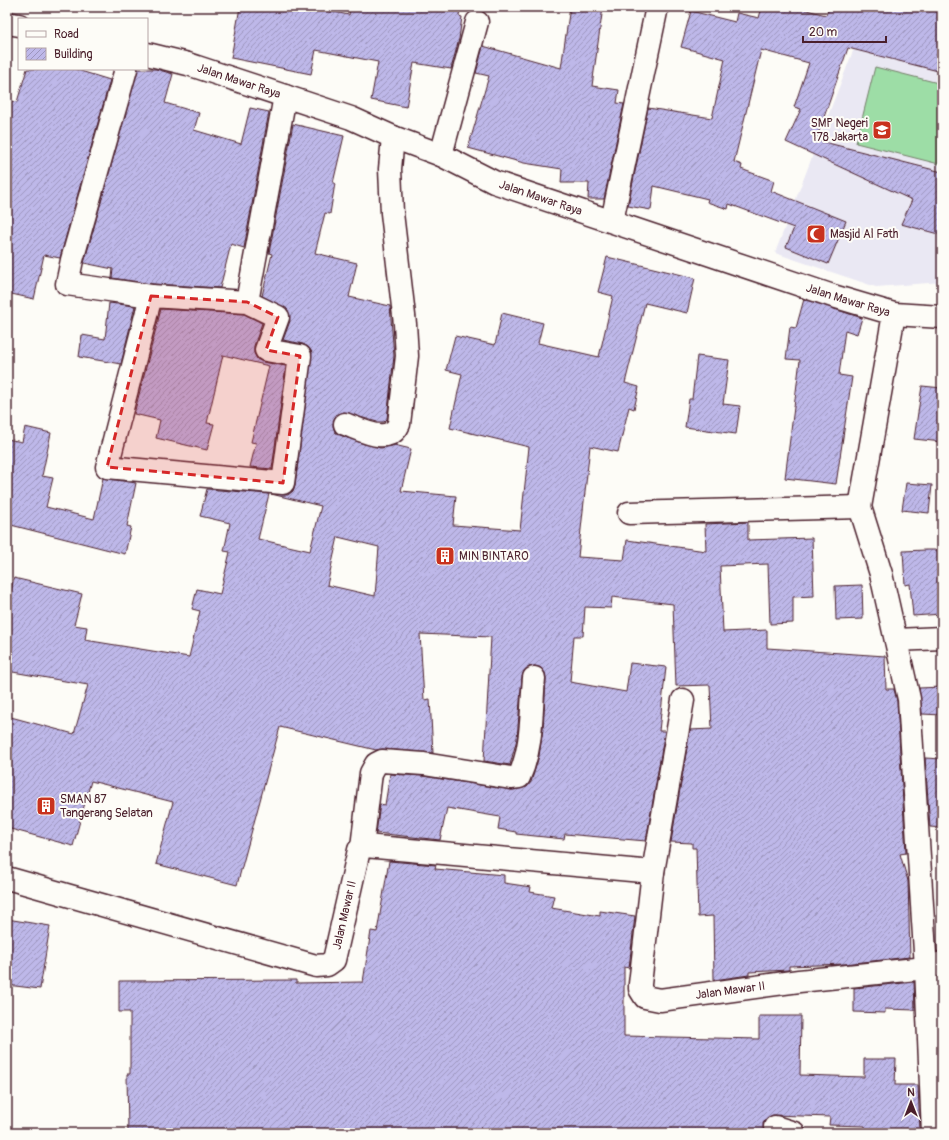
<svg xmlns="http://www.w3.org/2000/svg" width="949" height="1140" viewBox="0 0 949 1140" font-family="Pangolin,sans-serif">
  <style>
    .built { fill: #eae8f3 }
    .garden { fill: #9ddda6; stroke: #747e68 }
    .building { fill: url(#building-hatch); stroke: #4a1f2b; fill-rule: evenodd }
    .lines { fill: none; stroke-linecap: round; stroke-linejoin: round }
    .minor-casing { stroke: #4a1f2b; stroke-width: 25 }
    .minor { stroke: #fdfcf7; stroke-width: 22 }
    .marked { fill: #d62828; fill-opacity: 0.2; stroke: #d62828; stroke-width: 3; stroke-dasharray: 8 5; stroke-linejoin: round }
    .labels { text-anchor: middle; stroke-width: 4; stroke-linejoin: round; paint-order: stroke }
    .street-label { font-size: 12px; fill: #4a1f2b; stroke: #fdfcf7 }
    .poi-label { font-size: 12px; fill: #4a1f2b; stroke: #fdfcf7; text-anchor: start }
  </style>
  <defs>
    <pattern id="building-hatch" width="6" height="6" patternUnits="userSpaceOnUse"><rect width="6" height="6" fill="#beb8e9"/><path d="M-1 1l2-2M0 6l6-6M5 7l2-2" fill="none" stroke="#9c95bd"/></pattern>
  </defs>
  <rect width="100%" height="100%" fill="#fdfcf7"/>
  <filter id="ink" filterUnits="userSpaceOnUse"><feTurbulence type="fractalNoise" baseFrequency=".025" numOctaves="2"/><feDisplacementMap in="SourceGraphic" scale="8" xChannelSelector="R" yChannelSelector="G"/><feConvolveMatrix kernelMatrix="1 2 1 2 8 2 1 2 1" color-interpolation-filters="sRGB"/></filter>
  <g filter="url(#ink)">
    <!-- built -->
    <polygon class="built" points="870,7 942,7 942,282 876,287 775,253"/>
    <!-- garden -->
    <polygon class="garden" points="875,67 942,84 942,154 939,164 856,143"/>
    <!-- building -->
    <g class="building">
      <polygon points="240,7 309,7 349,15 350,7 460,7 459,16 462,17 459,39 451,69 414,63 406,107 371,100 378,62 316,50 311,74 231,58"/>
      <polygon points="570,7 603,7 592,86 619,90 617,103 624,104 604,199 588,199 589,183 561,183 562,169 524,163 468,148 489,76 476,73 483,46 561,68"/>
      <polygon points="762,7 795,7 826,15 829,7 942,7 942,72 848,48 816,140 942,172 942,235 901,224 912,200 786,142 801,109 794,107 809,63 761,50 734,162 742,165 741,169 774,181 771,191 846,221 828,264 786,247 794,228 729,204 728,209 707,202 708,199 654,186 651,210 628,206 648,108 712,118 725,59 681,47 691,11 735,22 737,13 759,18"/>
      <polygon points="27,69 74,69 110,80 60,258 44,255 34,299 7,293 7,100 17,102"/>
      <polygon points="138,69 156,69 173,74 165,103 199,113 194,130 241,144 250,108 269,112 244,248 231,244 220,288 152,284 112,278 113,269 84,263"/>
      <path d="M293,124L344,136L333,183H335L330,214L325,213L315,253L357,263L349,297L390,306L394,356L387,419L384,422H377L343,412L337,414L334,419L333,426L335,432L340,435L364,444L381,448L394,445L411,449L401,491L456,496L453,525L520,530L529,447L450,428L462,374L446,370L455,336L495,345L502,313L543,323L538,343L599,357L613,296L598,292L607,257L695,278L687,313L645,303L625,383L639,387L634,409L629,407L618,452L590,446L578,557L624,560L627,540L706,551L705,524L748,522V540L812,538L814,596L793,597V623L770,624L768,564L720,566L723,632L767,630V648L885,656L886,689H894L897,701L906,853L900,854L908,881L910,957L845,964L789,966V970L749,972V975L714,980L713,916L698,917L696,848H692V843L671,842L690,730L712,729L710,685L676,686L673,604L612,597L611,608L585,607L583,636H574L570,682L626,692L630,663L666,667L659,731H665L646,841L565,834L564,839L516,834V832L498,829L500,817L447,808L440,840L376,833L380,804L385,805L390,774L423,776L513,790L527,787L531,782L539,756L543,729L546,679L545,673L541,668L535,666L529,667L524,671L522,677L517,739L510,765L484,761L491,637L420,634L424,700L430,699L433,753L383,749L376,750L280,727L237,885L156,864L173,802L91,781L73,846L7,828V716L74,734L88,685L7,671V606L14,578L82,594L74,625L87,627L85,640L189,657L200,611L192,609L197,589L220,594L230,552L224,551L230,523L200,516L207,489L269,494L258,539L310,551L321,506L271,494L288,495L293,491L295,485L312,352L308,347L303,344L283,340L290,321L288,310L262,296L272,254L269,253ZM338,537L379,547L375,596L327,585Z"/>
      <polygon points="804,299 862,318 857,334 845,330 839,375 852,377 836,484 785,478 800,360 786,359 790,327 796,328"/>
      <polygon points="109,303 135,306 121,364 79,357 82,335 105,339"/>
      <polygon points="161,309 244,314 262,323 254,346 254,353 257,359 263,362 286,366 272,469 250,467 256,443 251,442 269,366 223,355 207,423 214,424 207,450 156,438 160,420 134,414"/>
      <polygon points="697,356 729,360 723,404 740,406 736,434 685,427 689,399 692,399"/>
      <polygon points="922,386 942,388 942,442 914,439"/>
      <polygon points="25,427 51,433 42,476 53,478 46,507 94,519 103,478 136,483 127,526 131,527 125,554 7,524 7,439 22,442"/>
      <polygon points="906,483 932,485 929,513 902,510"/>
      <polygon points="926,550 942,550 942,614 913,616 910,584 905,585 903,551"/>
      <polygon points="862,585 863,619 836,620 835,586"/>
      <polygon points="942,687 942,715 922,714 919,688"/>
      <polygon points="925,758 942,759 942,828 930,827"/>
      <polygon points="389,861 436,865 435,869 504,875 504,883 531,887 530,892 554,896 551,908 600,916 600,911 635,916 629,968 624,967 624,1036 759,1039 759,1016 801,1016 800,1075 864,1077 864,1059 896,1059 895,1085 918,1085 920,1132 865,1132 865,1126 829,1125 830,1117 773,1115 767,1118 763,1123 764,1133 128,1133 127,1074 130,1074 130,1012 119,1012 119,981 296,980 296,983 363,982 371,931 377,932"/>
      <polygon points="7,919 50,926 40,989 7,985"/>
      <polygon points="914,982 915,1010 885,1009 885,1013 854,1012 854,988"/>
    </g>
    <g class="lines">
      <defs>
        <g id="minor">
          <polyline points="7,23 19,25"/>
          <path id="s1" d="M147,54L188,64L351,118L393,137L441,155L494,182L833,296L894,314L942,317"/>
          <polyline points="126,69 72,260 67,284 151,296"/>
          <polyline points="441,155 477,22"/>
          <polyline points="612,221 657,7"/>
          <polyline points="247,302 151,296 107,467 283,483 300,356 266,350 278,317 247,302 285,96"/>
          <polyline points="894,314 860,507 881,574 909,699 926,968 933,1133"/>
          <path d="M345,424C362,430 389,446 399,424L407,356L405,324L392,213L390,169L393,137"/>
          <polyline points="629,513 860,507"/>
          <polyline points="896,640 942,638"/>
          <path id="s2" d="M683,700L653,872L640,984V989L645,997L660,1000L799,981L926,968L942,963"/>
          <path d="M362,847L371,773L376,764L382,761L424,764L511,778L519,777C533,747 531,710 534,678"/>
          <path id="s3" d="M7,878L316,966L327,965L334,960L359,850L365,846L653,872"/>
          <polyline points="775,1127 794,1133"/>
        </g>
      </defs>
      <!-- minor casing -->
      <use href="#minor" class="minor-casing"/>
      <!-- minor -->
      <use href="#minor" class="minor"/>
    </g>
  </g>
  <!-- marked area -->
  <path class="marked" d="M151,296L247,302L278,317L266,350L300,356L283,483L107,467Z"/>
  <!-- icons -->
  <defs>
    <symbol id="school-square" viewBox="-11 -11 22 22"><rect x="-9" y="-9" width="18" height="18" rx="4" fill="#c8321e" stroke="#fdfcf7"/><path d="M0-5L7-2L0 1L-7-2ZM-4 1L0 2.5L4 1V4Q0 6-4 4Z" fill="#fff"/></symbol>
    <symbol id="mosque-square" viewBox="-11 -11 22 22"><rect x="-9" y="-9" width="18" height="18" rx="4" fill="#c8321e" stroke="#fdfcf7"/><path d="M3.5-4.9A6 6 0 1 0 3.5 4.9A5 5 0 1 1 3.5-4.9Z" fill="#fff"/></symbol>
    <symbol id="building-square" viewBox="-11 -11 22 22"><rect x="-9" y="-9" width="18" height="18" rx="4" fill="#c8321e" stroke="#fdfcf7"/><path d="M-4-6H4V6H1V3H-1V6H-4ZM-2.5-4.3h1.7v1.8h-1.7ZM.8-4.3h1.7v1.8H.8ZM-2.5-1h1.7V.8h-1.7ZM.8-1h1.7V.8H.8Z" fill="#fff"/></symbol>
  </defs>
  <g fill-rule="evenodd">
    <use href="#school-square" x="871" y="119" width="22" height="22"/>
    <use href="#mosque-square" x="805" y="223" width="22" height="22"/>
    <use href="#building-square" x="434" y="545" width="22" height="22"/>
    <use href="#building-square" x="35" y="795" width="22" height="22"/>
  </g>
  <g class="labels">
    <!-- street labels -->
    <g class="street-label">
      <text dy="4" stroke="none"><textPath href="#s1" startOffset="96">Jalan Mawar Raya</textPath></text>
      <text dy="4" stroke="none"><textPath href="#s1" startOffset="420">Jalan Mawar Raya</textPath></text>
      <text dy="4" stroke="none"><textPath href="#s1" startOffset="744">Jalan Mawar Raya</textPath></text>
      <text dy="4" stroke="none"><textPath href="#s3" startOffset="387">Jalan Mawar II</textPath></text>
      <text dy="4" stroke="none"><textPath href="#s2" startOffset="388">Jalan Mawar II</textPath></text>
    </g>
    <!-- poi labels -->
    <g class="poi-label">
      <text x="868" y="127" text-anchor="end">SMP Negeri<tspan x="868" dy="14">178 Jakarta</tspan></text>
      <text x="830" y="238">Masjid Al Fath</text>
      <text x="459" y="560">MIN BINTARO</text>
      <text x="60" y="803">SMAN 87<tspan x="60" dy="14">Tangerang Selatan</tspan></text>
    </g>
  </g>
  <!-- margin -->
  <rect width="949" height="1140" fill="none" stroke="#fdfcf7" stroke-width="24"/>
  <rect x="12" y="12" width="925" height="1116" fill="none" stroke="#4a1f2b" stroke-width="1.5" filter="url(#ink)"/>
  <!-- legend -->
  <rect x="18" y="18" width="130" height="52" fill="#fdfcf7" stroke="#b5a4a5"/>
  <rect x="26" y="31" width="20" height="6" fill="#fdfcf7" stroke="#b5a4a5"/>
  <text x="54" y="38" font-size="12" fill="#4a1f2b">Road</text>
  <rect x="26" y="48" width="20" height="12" fill="url(#building-hatch)" stroke="#b5a4a5"/>
  <text x="54" y="58" font-size="12" fill="#4a1f2b">Building</text>
  <!-- north arrow -->
  <g transform="translate(911 1102)" stroke="#fdfcf7" stroke-width="3" paint-order="stroke">
  <path d="M0-3L7 15L0 10L-7 15Z" fill="#4a1f2b"/>
  <text y="-6" font-size="11" font-weight="bold" text-anchor="middle" fill="#4a1f2b">N</text>
  </g>
  <!-- scale -->
  <path d="M803 36v6h83v-6" fill="none" stroke="#4a1f2b" stroke-width="2"/>
  <text x="809" y="36" font-size="12" fill="#4a1f2b" stroke="#fdfcf7" stroke-width="3" paint-order="stroke">20 m</text>
</svg>
